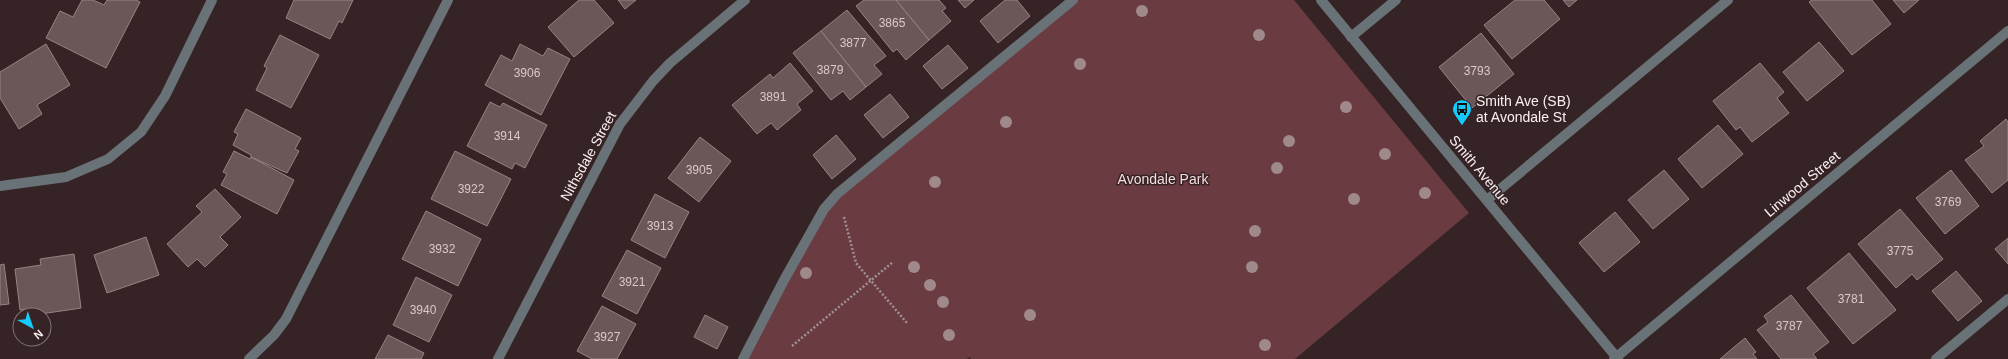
<svg xmlns="http://www.w3.org/2000/svg" width="2008" height="359" viewBox="0 0 2008 359" font-family="Helvetica,sans-serif">
  <style>
    .green { fill: #6a3c42 }
    .building { fill: #6b5658; stroke: #998285 }
    .lines { fill: none; stroke-linecap: round; stroke-linejoin: round }
    .path { stroke: #a09193; stroke-width: 2.5; stroke-dasharray: 2 2; stroke-linecap: butt }
    .minor { stroke: #697276; stroke-width: 10 }
    .tree { fill: #9f898b }
    .labels { text-anchor: middle; stroke-width: 3; stroke-linejoin: round; paint-order: stroke }
    .number-label { font-size: 12px; fill: #d8c9cb }
    .poi-label { font-size: 14px; fill: #fceff1; stroke: #352325; text-anchor: start }
    .street-label { font-size: 14px; fill: #fceff1; stroke: #352325 }
    .park-label { font-size: 14px; fill: #f5dcdf; stroke: #352325 }
  </style>
  <rect width="100%" height="100%" fill="#352325"/>
  <!-- green -->
  <polygon class="green" points="1073,0 1294,0 1469,213 1295,359 971,359 970,357 967,359 743,359 824,209"/>
  <!-- building -->
  <g class="building">
    <polygon points="82,0 93,0 104,5 107,0 136,0 140,2 106,68 46,38 60,11 73,17"/>
    <polygon points="294,0 353,0 342,23 339,21 330,39 286,18"/>
    <polygon points="579,0 594,0 614,23 574,57 548,27"/>
    <polygon points="618,0 636,0 625,9"/>
    <polygon points="864,0 896,0 929,40 906,60 897,49 893,52 856,6"/>
    <polygon points="896,0 939,0 946,8 942,11 951,21 929,40"/>
    <polygon points="958,0 974,0 965,8"/>
    <polygon points="1005,0 1017,0 1030,16 998,43 980,21"/>
    <polygon points="1515,0 1544,0 1560,19 1512,59 1484,25"/>
    <polygon points="1563,0 1577,0 1569,7"/>
    <polygon points="1812,0 1872,0 1891,24 1852,55 1809,2"/>
    <polygon points="1893,0 1919,0 1904,13"/>
    <polygon points="847,10 886,56 874,65 882,74 866,87 821,31"/>
    <polygon points="821,31 866,87 850,100 843,91 831,100 793,53"/>
    <polygon points="1481,33 1514,74 1472,108 1439,67"/>
    <polygon points="280,35 319,55 291,108 256,90 267,68 264,66"/>
    <polygon points="1819,42 1844,71 1807,101 1783,72"/>
    <polygon points="46,44 70,85 37,105 42,114 19,129 0,98 0,72"/>
    <polygon points="520,44 543,56 548,48 570,59 541,115 485,85 501,55 512,61"/>
    <polygon points="948,45 968,68 942,89 923,66"/>
    <polygon points="790,63 813,91 797,104 801,110 777,130 771,123 757,134 732,105 770,74 773,78"/>
    <polygon points="1760,63 1784,92 1777,98 1789,113 1752,142 1740,127 1736,130 1713,101"/>
    <polygon points="890,94 909,117 883,138 864,115"/>
    <polygon points="490,102 500,107 503,103 547,125 525,168 515,163 512,169 467,146"/>
    <polygon points="246,109 301,138 295,149 299,151 287,173 251,157 251,155 233,145 238,134 234,132"/>
    <polygon points="2006,119 2008,122 2008,180 1992,193 1965,160 1984,146 1980,141"/>
    <polygon points="1718,125 1743,154 1702,188 1678,159"/>
    <polygon points="836,135 856,159 832,179 813,155"/>
    <polygon points="700,137 731,161 699,202 668,178"/>
    <polygon points="234,151 250,159 251,157 294,180 277,214 221,185 227,174 223,172"/>
    <polygon points="455,151 511,179 487,226 431,199"/>
    <polygon points="1664,170 1689,199 1653,229 1628,200"/>
    <polygon points="1951,170 1979,206 1945,234 1916,198"/>
    <polygon points="215,189 241,217 220,237 228,245 205,267 197,259 188,267 167,244 202,212 196,206"/>
    <polygon points="655,194 689,212 665,258 631,240"/>
    <polygon points="1900,209 1943,259 1917,280 1912,274 1896,288 1858,244"/>
    <polygon points="426,211 481,239 458,286 402,259"/>
    <polygon points="1615,212 1640,242 1604,272 1579,243"/>
    <polygon points="146,237 159,275 107,293 94,255"/>
    <polygon points="2008,238 2008,264 1995,249"/>
    <polygon points="627,250 661,268 637,314 602,296"/>
    <polygon points="1849,253 1896,310 1853,344 1807,288"/>
    <polygon points="74,254 81,308 34,315 33,308 20,310 15,269 41,265 40,259"/>
    <polygon points="4,264 9,304 0,305 0,265"/>
    <polygon points="1956,271 1982,301 1958,321 1932,291"/>
    <polygon points="416,277 452,295 429,342 393,325"/>
    <polygon points="1791,295 1829,342 1813,354 1817,359 1781,359 1757,330 1768,322 1764,316"/>
    <polygon points="602,306 636,324 617,359 592,359 577,351"/>
    <polygon points="705,315 728,327 717,349 694,337"/>
    <polygon points="388,335 424,353 421,359 375,359"/>
    <polygon points="1745,338 1756,352 1753,354 1757,359 1720,359"/>
  </g>
  <g class="lines">
    <!-- path -->
    <g class="path">
      <polyline points="844,217 856,263 907,323"/>
      <polyline points="792,346 893,262"/>
    </g>
    <!-- minor -->
    <g class="minor">
      <polyline points="1321,0 1618,359"/>
      <polyline points="1351,37 1396,0"/>
      <polyline points="0,186 66,177 108,159 141,132 165,96 212,0"/>
      <polyline points="1487,200 1728,0"/>
      <polyline points="249,359 274,335 286,319 448,0"/>
      <polyline points="498,359 620,124 653,81 670,63 745,0"/>
      <polyline points="743,359 784,280 824,209 837,194 1073,0"/>
      <polyline points="1614,359 2008,31"/>
      <polyline points="1936,359 2008,299"/>
    </g>
  </g>
  <!-- trees -->
  <g class="tree">
    <circle cx="1142" cy="11" r="6"/>
    <circle cx="1259" cy="35" r="6"/>
    <circle cx="1080" cy="64" r="6"/>
    <circle cx="1346" cy="107" r="6"/>
    <circle cx="1006" cy="122" r="6"/>
    <circle cx="1289" cy="141" r="6"/>
    <circle cx="1385" cy="154" r="6"/>
    <circle cx="1277" cy="168" r="6"/>
    <circle cx="935" cy="182" r="6"/>
    <circle cx="1425" cy="193" r="6"/>
    <circle cx="1354" cy="199" r="6"/>
    <circle cx="1255" cy="231" r="6"/>
    <circle cx="914" cy="267" r="6"/>
    <circle cx="1252" cy="267" r="6"/>
    <circle cx="806" cy="273" r="6"/>
    <circle cx="930" cy="285" r="6"/>
    <circle cx="943" cy="302" r="6"/>
    <circle cx="1030" cy="315" r="6"/>
    <circle cx="949" cy="335" r="6"/>
    <circle cx="1265" cy="345" r="6"/>
  </g>
  <!-- icons -->
  <defs>
    <symbol id="bus-pin" viewBox="-11 -11 22 30"><path d="M0 17L-7.5 6A9.5 9.5 0 1 1 7.5 6Z" fill="#16cafb" stroke="#352325"/><path d="M-5-6H5V4H4V6H2V4H-2V6H-4V4H-5ZM-3.5-4V0h7V-4ZM-3.5 1.2v1.5H-2V1.2ZM2 1.2v1.5H3.5V1.2Z" fill="#111"/></symbol>
  </defs>
  <g fill-rule="evenodd">
    <use href="#bus-pin" x="1451" y="98" width="22" height="30"/>
  </g>
  <g class="labels">
    <!-- number labels -->
    <g class="number-label">
      <text x="892" y="27">3865</text>
      <text x="853" y="47">3877</text>
      <text x="830" y="74">3879</text>
      <text x="1477" y="75">3793</text>
      <text x="527" y="77">3906</text>
      <text x="773" y="101">3891</text>
      <text x="507" y="140">3914</text>
      <text x="699" y="174">3905</text>
      <text x="471" y="193">3922</text>
      <text x="1948" y="206">3769</text>
      <text x="660" y="230">3913</text>
      <text x="442" y="253">3932</text>
      <text x="1900" y="255">3775</text>
      <text x="632" y="286">3921</text>
      <text x="1851" y="303">3781</text>
      <text x="423" y="314">3940</text>
      <text x="1789" y="330">3787</text>
      <text x="607" y="341">3927</text>
    </g>
    <!-- poi labels -->
    <g class="poi-label">
      <text x="1476" y="106">Smith Ave (SB)<tspan x="1476" dy="16">at Avondale St</tspan></text>
    </g>
    <!-- street labels -->
    <g class="street-label">
      <text transform="translate(588 156) rotate(-61)" y="5">Nithsdale Street</text>
      <text transform="translate(1480 170) rotate(50)" y="5">Smith Avenue</text>
      <text transform="translate(1802 184) rotate(-40)" y="5">Linwood Street</text>
    </g>
    <!-- park labels -->
    <g class="park-label">
      <text x="1163" y="184">Avondale Park</text>
    </g>
  </g>
  <!-- north arrow -->
  <g transform="translate(32 327) rotate(140)"><circle r="19" fill="#352325" stroke="#857577"/>
  <path d="M0-3L7 15L0 10L-7 15Z" fill="#16cafb"/>
  <text y="-6" font-size="11" font-weight="bold" text-anchor="middle" fill="#fceff1">N</text>
  </g>
</svg>
